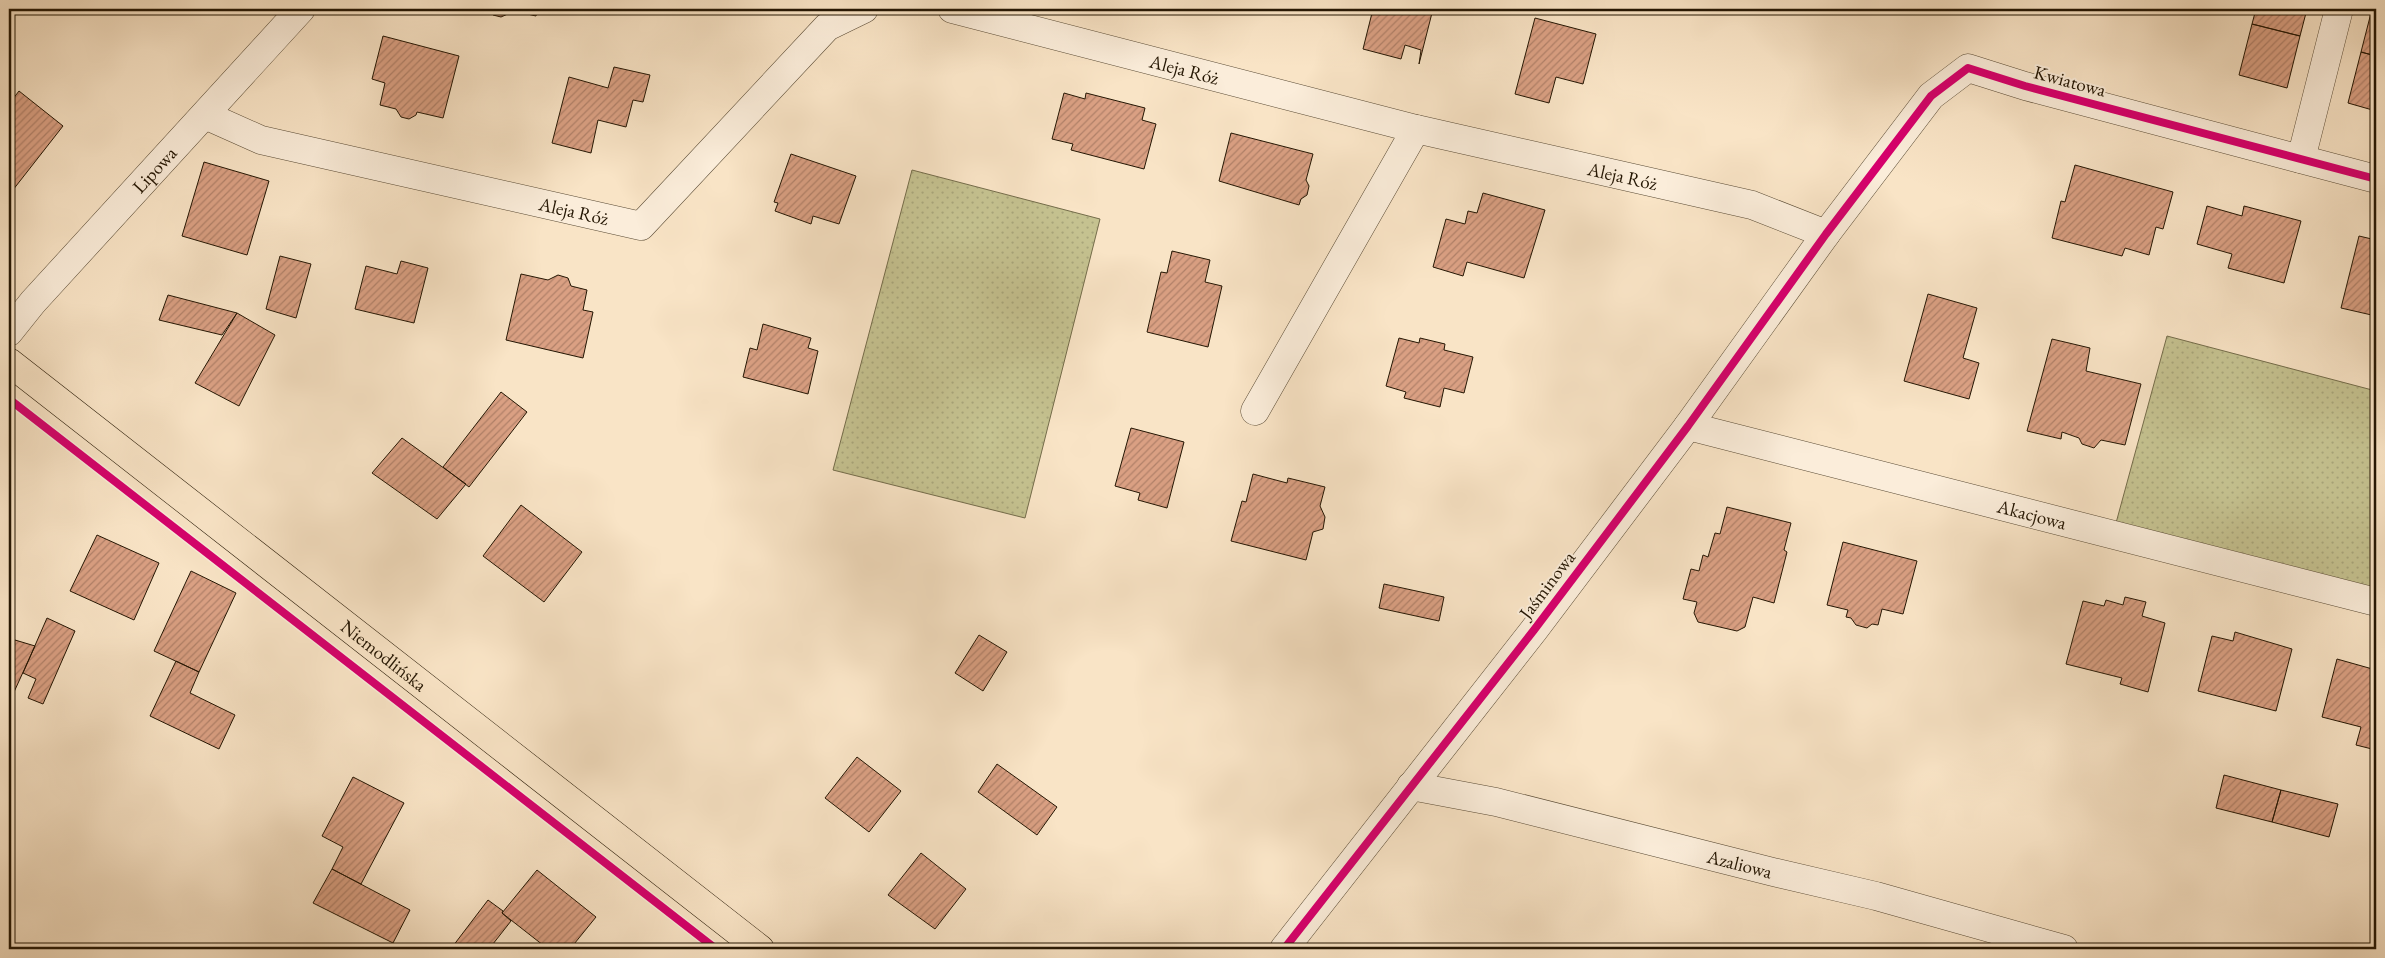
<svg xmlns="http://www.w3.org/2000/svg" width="2385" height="958" font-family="'EB Garamond',serif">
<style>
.grass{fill:url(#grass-dots);stroke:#746c4a}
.building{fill:url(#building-hatch);stroke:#241603}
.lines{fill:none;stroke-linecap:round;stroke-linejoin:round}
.minor-casing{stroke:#594a34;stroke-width:29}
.major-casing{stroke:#241603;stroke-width:29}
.minor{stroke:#fbedda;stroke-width:28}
.major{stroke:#f9e4c6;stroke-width:28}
.cycleway-casing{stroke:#fbedda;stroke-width:11}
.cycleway{stroke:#d6006c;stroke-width:8}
.labels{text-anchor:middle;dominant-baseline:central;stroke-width:4;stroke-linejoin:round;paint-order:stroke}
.street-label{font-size:19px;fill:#241603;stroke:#fbedda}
</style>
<defs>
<pattern id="grass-dots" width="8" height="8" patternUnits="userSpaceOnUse" patternTransform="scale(1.25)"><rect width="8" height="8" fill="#c5c290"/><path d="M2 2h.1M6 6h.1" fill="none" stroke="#a9a67b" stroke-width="1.8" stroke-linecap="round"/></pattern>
<pattern id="building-hatch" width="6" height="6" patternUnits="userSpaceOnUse" patternTransform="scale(1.25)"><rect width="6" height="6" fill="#daa083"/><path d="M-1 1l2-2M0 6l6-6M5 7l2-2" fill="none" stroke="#b18169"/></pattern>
</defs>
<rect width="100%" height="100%" fill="#f9e4c6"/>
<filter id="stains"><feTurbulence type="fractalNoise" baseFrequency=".004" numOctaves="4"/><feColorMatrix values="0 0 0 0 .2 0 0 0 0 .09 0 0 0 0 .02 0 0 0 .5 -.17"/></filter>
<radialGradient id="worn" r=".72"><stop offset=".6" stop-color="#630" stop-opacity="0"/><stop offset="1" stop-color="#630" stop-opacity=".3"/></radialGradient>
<!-- grass -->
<path class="grass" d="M912,170L1100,219L1025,518L833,470Z
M2167,336L2376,391V602L2113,534Z"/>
<!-- building -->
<path class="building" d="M490,9H538L536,16L510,10V13L501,17L493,15Z
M1373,9H1433L1419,64L1421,50L1405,45L1401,59L1363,49Z
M2256,9H2307L2300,36L2252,24Z
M2372,9H2376V56L2361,52Z
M1535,18L1596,34L1583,84L1556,77L1549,103L1515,94Z
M2252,24L2300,36L2287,88L2239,75Z
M383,36L459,56L443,118L417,112L416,115L409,119L401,117L396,109L380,105L385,83L372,79Z
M2361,52L2376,56V111L2348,103Z
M614,67L650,75L643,102L633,100L626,127L598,120L591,153L552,143L569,77L608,88Z
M19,91L63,126L9,195V104Z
M1064,93L1085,99L1086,93L1145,108L1142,120L1156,124L1144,169L1071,150L1073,144L1052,139Z
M1231,133L1313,154L1306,180L1309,186L1307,195L1301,199L1299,205L1219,181Z
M791,154L856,176L839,224L813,216L811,224L775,211L778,203L774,202Z
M204,162L269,181L247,255L182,236Z
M2075,165L2173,192L2163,229L2156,227L2149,255L2125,248L2122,256L2052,238L2061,201L2065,202Z
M1483,193L1545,210L1524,278L1467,262L1463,276L1433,267L1446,219L1465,224L1468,211L1477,213Z
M2207,206L2242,216L2244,206L2301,221L2284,283L2228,268L2232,254L2197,244Z
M2359,236L2376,240V316L2341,308Z
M1172,251L1210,260L1205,282L1222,286L1208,347L1147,332L1161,272L1167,273Z
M280,256L311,264L296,318L266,309Z
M401,261L428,268L414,323L355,309L366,266L397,274Z
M521,274L548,280L558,275L568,278L571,286L587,290L583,310L593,312L583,358L506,340Z
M1928,294L1977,308L1963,358L1979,363L1969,399L1904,381Z
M168,295L237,313L222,335L159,320Z
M237,313L275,335L239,406L195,383Z
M763,324L811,338L808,348L818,351L808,394L743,377L750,348L757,350Z
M1399,338L1419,343L1420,338L1445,344L1444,350L1473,357L1464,393L1444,388L1440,407L1404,398L1406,392L1386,386Z
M2052,339L2090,348L2086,371L2141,384L2125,445L2101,440L2094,448L2082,444L2079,438L2062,432L2061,439L2027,431Z
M501,392L527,412L469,487L443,467Z
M1131,428L1184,442L1167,508L1138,500L1140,493L1115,486Z
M402,438L466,484L437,519L372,473Z
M1253,474L1287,483L1288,478L1325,487L1320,506L1325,517L1323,529L1313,532L1306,560L1231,541L1242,501L1246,502Z
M521,505L582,552L544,602L483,556Z
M1727,507L1791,523L1784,550L1787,552L1774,603L1753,597L1745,627L1737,631L1698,622L1694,613L1697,602L1683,599L1691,569L1699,571L1703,555L1708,557L1715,533L1720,534Z
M97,535L159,563L134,620L70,591Z
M1843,542L1917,561L1903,614L1882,609L1878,625L1872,624L1867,628L1856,625L1851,618L1846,617L1848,610L1827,605Z
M191,571L236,593L199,672L154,651Z
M1384,584L1444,597L1439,621L1379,608Z
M2125,597L2146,602L2142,616L2165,623L2148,692L2120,684L2122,678L2066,664L2083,601L2104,606L2106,600L2123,605Z
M47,618L75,631L43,704L28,698L36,679L23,673Z
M2235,632L2292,649L2276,711L2198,691L2212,636L2233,641Z
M979,635L1007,652L983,691L955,673Z
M15,640L35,646L14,692L9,690V645L12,646Z
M2337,659L2376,670V750L2356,745L2361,727L2322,717Z
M176,661L199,672L190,693L235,715L219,749L150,716Z
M857,757L901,791L869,832L825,798Z
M997,764L1057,807L1037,835L978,792Z
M2224,775L2281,790L2272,822L2216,808Z
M353,777L404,803L361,884L332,869L343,847L322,836Z
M2281,790L2338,804L2329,837L2272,822Z
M921,853L966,889L935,929L888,895Z
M332,869L410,910L393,943L313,903Z
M537,870L596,917L570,949H548L502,913Z
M488,900L503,911L502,913L511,921L489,949H457L453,946Z"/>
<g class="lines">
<defs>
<g id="minor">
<path id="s1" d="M952,9L1416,129L1752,205L1826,234"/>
<path id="s2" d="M205,115L261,140L641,226L827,27L864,9"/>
<path d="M2301,159L2339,9"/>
<path id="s3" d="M9,332L33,302L301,9"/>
<path d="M1255,411L1416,129"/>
<path id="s4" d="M1688,426L2376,602"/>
<path id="s5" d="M1411,786L1496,802L1773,872L1876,896L2064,949"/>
<path d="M1284,949L1534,630L1688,426L1826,234L1931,96L1968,68L2025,86L2376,179"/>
</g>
<g id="major">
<path id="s6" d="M9,362L760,949"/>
</g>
</defs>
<!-- minor casing -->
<use href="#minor" class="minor-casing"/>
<!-- major casing -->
<use href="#major" class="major-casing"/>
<!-- minor -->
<use href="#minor" class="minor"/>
<!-- major -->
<use href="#major" class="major"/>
<defs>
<path id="cycleway" d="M9,399L716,949
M1284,949L1534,630L1688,426L1826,234L1931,96L1968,68L2025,86L2376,179"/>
</defs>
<!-- cycleway casing -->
<use href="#cycleway" class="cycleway-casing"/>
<!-- cycleway -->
<use href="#cycleway" class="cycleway"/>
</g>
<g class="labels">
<!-- street labels -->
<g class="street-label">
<text stroke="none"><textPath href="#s1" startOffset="240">Aleja Róż</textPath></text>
<text transform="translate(2070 81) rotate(15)">Kwiatowa</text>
<text stroke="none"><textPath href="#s3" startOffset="218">Lipowa</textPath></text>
<text stroke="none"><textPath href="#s1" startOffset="691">Aleja Róż</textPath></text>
<text stroke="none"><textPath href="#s2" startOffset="382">Aleja Róż</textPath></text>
<text stroke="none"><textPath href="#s4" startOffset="355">Akacjowa</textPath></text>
<text transform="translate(1547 585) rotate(-53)">Jaśminowa</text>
<text stroke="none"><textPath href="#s6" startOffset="476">Niemodlińska</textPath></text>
<text stroke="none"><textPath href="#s5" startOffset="338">Azaliowa</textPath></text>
</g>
</g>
<!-- margin -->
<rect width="2385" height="958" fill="none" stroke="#f9e4c6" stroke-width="30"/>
<rect x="10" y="10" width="2365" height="938" fill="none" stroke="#241603" stroke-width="2.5"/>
<rect x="15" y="15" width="2355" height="928" fill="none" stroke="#241603"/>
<rect width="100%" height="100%" filter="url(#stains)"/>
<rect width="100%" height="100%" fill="url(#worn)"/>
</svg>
